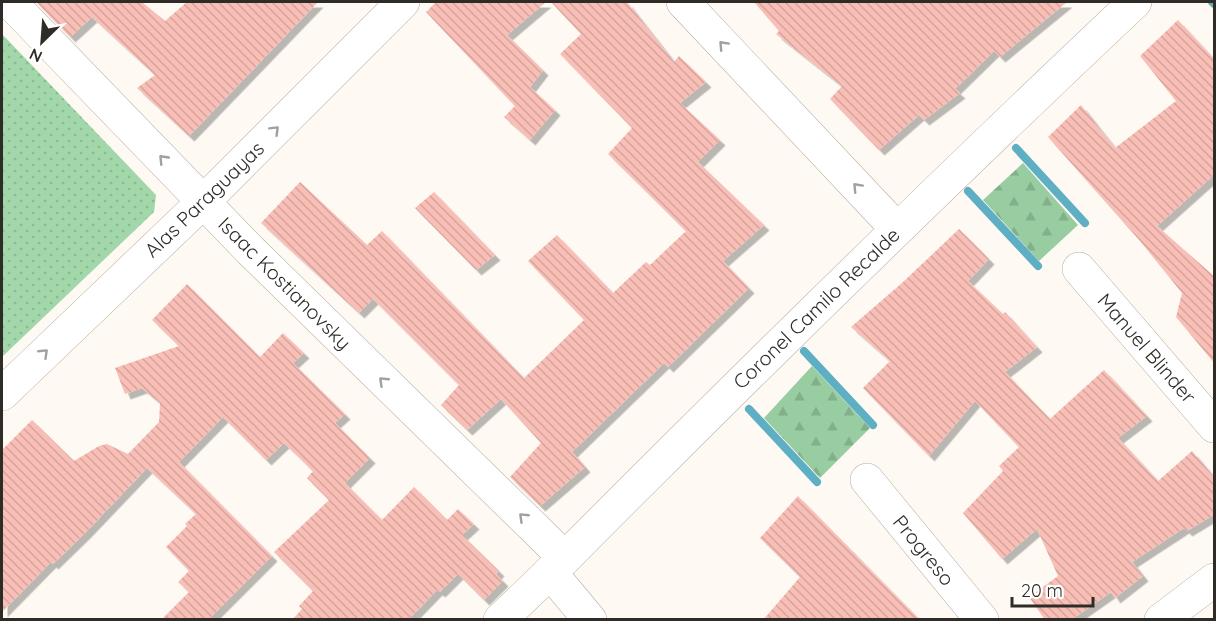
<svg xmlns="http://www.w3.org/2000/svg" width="1216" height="621" font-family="Quicksand,sans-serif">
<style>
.forest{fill:url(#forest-firs)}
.park{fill:url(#park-dots)}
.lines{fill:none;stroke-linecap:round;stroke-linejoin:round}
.stream{stroke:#5eaec4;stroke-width:8}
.building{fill:url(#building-back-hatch);filter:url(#shadow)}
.minor-casing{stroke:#b5aca3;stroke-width:34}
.major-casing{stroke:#b5aca3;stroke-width:34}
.minor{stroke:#fff;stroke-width:33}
.major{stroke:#fff;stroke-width:33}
.oneway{stroke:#a1a09e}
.labels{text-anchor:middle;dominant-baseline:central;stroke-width:4.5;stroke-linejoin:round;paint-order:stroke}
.street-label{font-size:20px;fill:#2f2c28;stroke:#fff}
</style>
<defs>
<pattern id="forest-firs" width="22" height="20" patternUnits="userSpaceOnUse" patternTransform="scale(1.5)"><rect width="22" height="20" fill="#97cda0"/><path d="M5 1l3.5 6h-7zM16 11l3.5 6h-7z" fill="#82b08a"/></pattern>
<pattern id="park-dots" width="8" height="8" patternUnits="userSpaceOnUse" patternTransform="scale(1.5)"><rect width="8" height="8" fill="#a1d7a9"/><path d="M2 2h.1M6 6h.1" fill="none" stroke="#8bb991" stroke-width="1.8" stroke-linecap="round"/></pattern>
<pattern id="building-back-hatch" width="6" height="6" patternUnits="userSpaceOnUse" patternTransform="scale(1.5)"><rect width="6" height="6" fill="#f9bfb7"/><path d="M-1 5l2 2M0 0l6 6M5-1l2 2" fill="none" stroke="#d6a49d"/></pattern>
<filter id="shadow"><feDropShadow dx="5.5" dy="5.5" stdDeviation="0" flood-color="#0004"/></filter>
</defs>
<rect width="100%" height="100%" fill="#fef9f3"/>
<!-- forest -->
<path class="forest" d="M1023,163L1078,225L1039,261L983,200Z
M812,366L870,428L820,478L764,418Z"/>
<!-- park -->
<path class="park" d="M2,34L156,195L154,212L2,357Z"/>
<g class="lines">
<!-- stream -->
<path class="stream" d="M1212,2L1214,4
M1016,148L1085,223
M968,191L1038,266
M804,351L873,425
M749,409L817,482"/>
</g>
<!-- building -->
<path class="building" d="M36,2H142L165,21L187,2H318L189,136L137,88L155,75L92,17L70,37Z
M436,2H546L507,35L543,70L530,87L555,110L530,140L504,117L515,106L426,12Z
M551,2H627L674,62L679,56L706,82L680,103L720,140L698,162L764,225L723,261L749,288L668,367L664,363L572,452L585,467L540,506L510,477L541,443L501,399L467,430L441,405L459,385L373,299L359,313L261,223L300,182L367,245L382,231L524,378L584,320L528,261L557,235L613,293L646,262L650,265L686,231L608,154L632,128L560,54L581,34Z
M754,2H1067L1000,57L994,51L955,89L960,93L924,120L919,115L879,150L830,99L842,86L776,34L779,31Z
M1178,20L1215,60V174L1157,226L1215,277V364L1176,317L1182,293L1140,241L1048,137L1081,105L1115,148L1176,101L1140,56Z
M434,192L495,255L476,270L415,208Z
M959,229L989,259L968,281L1003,314L1005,312L1037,347L1005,372L1050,419L1104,370L1147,416L1118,438L1158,481L1192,451L1215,478V514L1187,531L1184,528L1132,562L1143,576L1115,598L1111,592L1071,620H1045L1029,597L1058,576L1037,529L1002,559L963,513L1003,471L999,466L1019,447L975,401L929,456L863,388L890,361L851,327L902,283Z
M187,284L260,357L283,333L304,353L293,363L345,414L335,423L370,458L345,483L382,520L414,487L447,520L458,509L474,524L462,535L499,571L496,574L503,581L484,600L458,574L440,592L437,590L408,620H292L302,609L299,606L313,591L274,552L329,500L307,478L313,471L284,443L266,460L223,417L179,462L272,556L208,620H161L189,592L178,582L189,571L166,547L187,526L185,524L196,514L147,468L85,533L53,564L51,562L2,612V450L32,420L74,461L99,446L107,444L128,454L159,422L160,403L142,388L125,394L115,368L179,346L152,320Z
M798,496L920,620H763L800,577L760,538Z"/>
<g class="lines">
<defs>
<path id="minor" d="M683,2L897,229
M1079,269L1214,426
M2,394L204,201L403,2
M867,480L982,620
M565,558C752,370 942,184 1135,2
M550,572L590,620
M1161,620L1214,580"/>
<path id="major" d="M10,2L250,250L565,558L500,620"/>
</defs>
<!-- minor casing -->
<use href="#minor" class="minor-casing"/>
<!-- major casing -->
<use href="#major" class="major-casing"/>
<!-- minor -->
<use href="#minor" class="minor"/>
<!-- major -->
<use href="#major" class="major"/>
</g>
<!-- one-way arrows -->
<defs><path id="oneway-chevron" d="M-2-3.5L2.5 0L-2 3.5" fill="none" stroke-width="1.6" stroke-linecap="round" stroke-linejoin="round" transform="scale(1.5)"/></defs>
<g class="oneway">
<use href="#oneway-chevron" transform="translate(723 45) rotate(-133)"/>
<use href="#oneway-chevron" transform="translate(275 130) rotate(-45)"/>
<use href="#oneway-chevron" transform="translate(163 159) rotate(-134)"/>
<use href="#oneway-chevron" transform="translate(857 187) rotate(-133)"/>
<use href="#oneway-chevron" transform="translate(44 353) rotate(-44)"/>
<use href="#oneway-chevron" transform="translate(383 381) rotate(-136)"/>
<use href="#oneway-chevron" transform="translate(523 517) rotate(-136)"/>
</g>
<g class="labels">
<!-- street labels -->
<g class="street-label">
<text transform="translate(204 199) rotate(-44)">Alas Paraguayas</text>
<text transform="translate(285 283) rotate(45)">Isaac Kostianovsky</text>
<text transform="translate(816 308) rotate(-44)">Coronel Camilo Recalde</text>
<text transform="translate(1147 348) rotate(49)">Manuel Blinder</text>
<text transform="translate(924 550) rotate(51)">Progreso</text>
</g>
</g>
<!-- border -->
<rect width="1216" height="621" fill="none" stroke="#2f2c28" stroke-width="6"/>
<!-- north arrow -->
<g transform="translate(42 42) rotate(205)" stroke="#ffffff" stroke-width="4.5" paint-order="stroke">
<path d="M0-4.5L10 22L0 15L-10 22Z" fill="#2f2c28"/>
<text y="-9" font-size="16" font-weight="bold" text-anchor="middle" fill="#2f2c28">N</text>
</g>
<!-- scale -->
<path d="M1012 597v9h81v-9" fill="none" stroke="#2f2c28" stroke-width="3"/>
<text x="1021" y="597" font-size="18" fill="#2f2c28" stroke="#ffffff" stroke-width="4.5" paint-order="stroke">20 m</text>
</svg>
